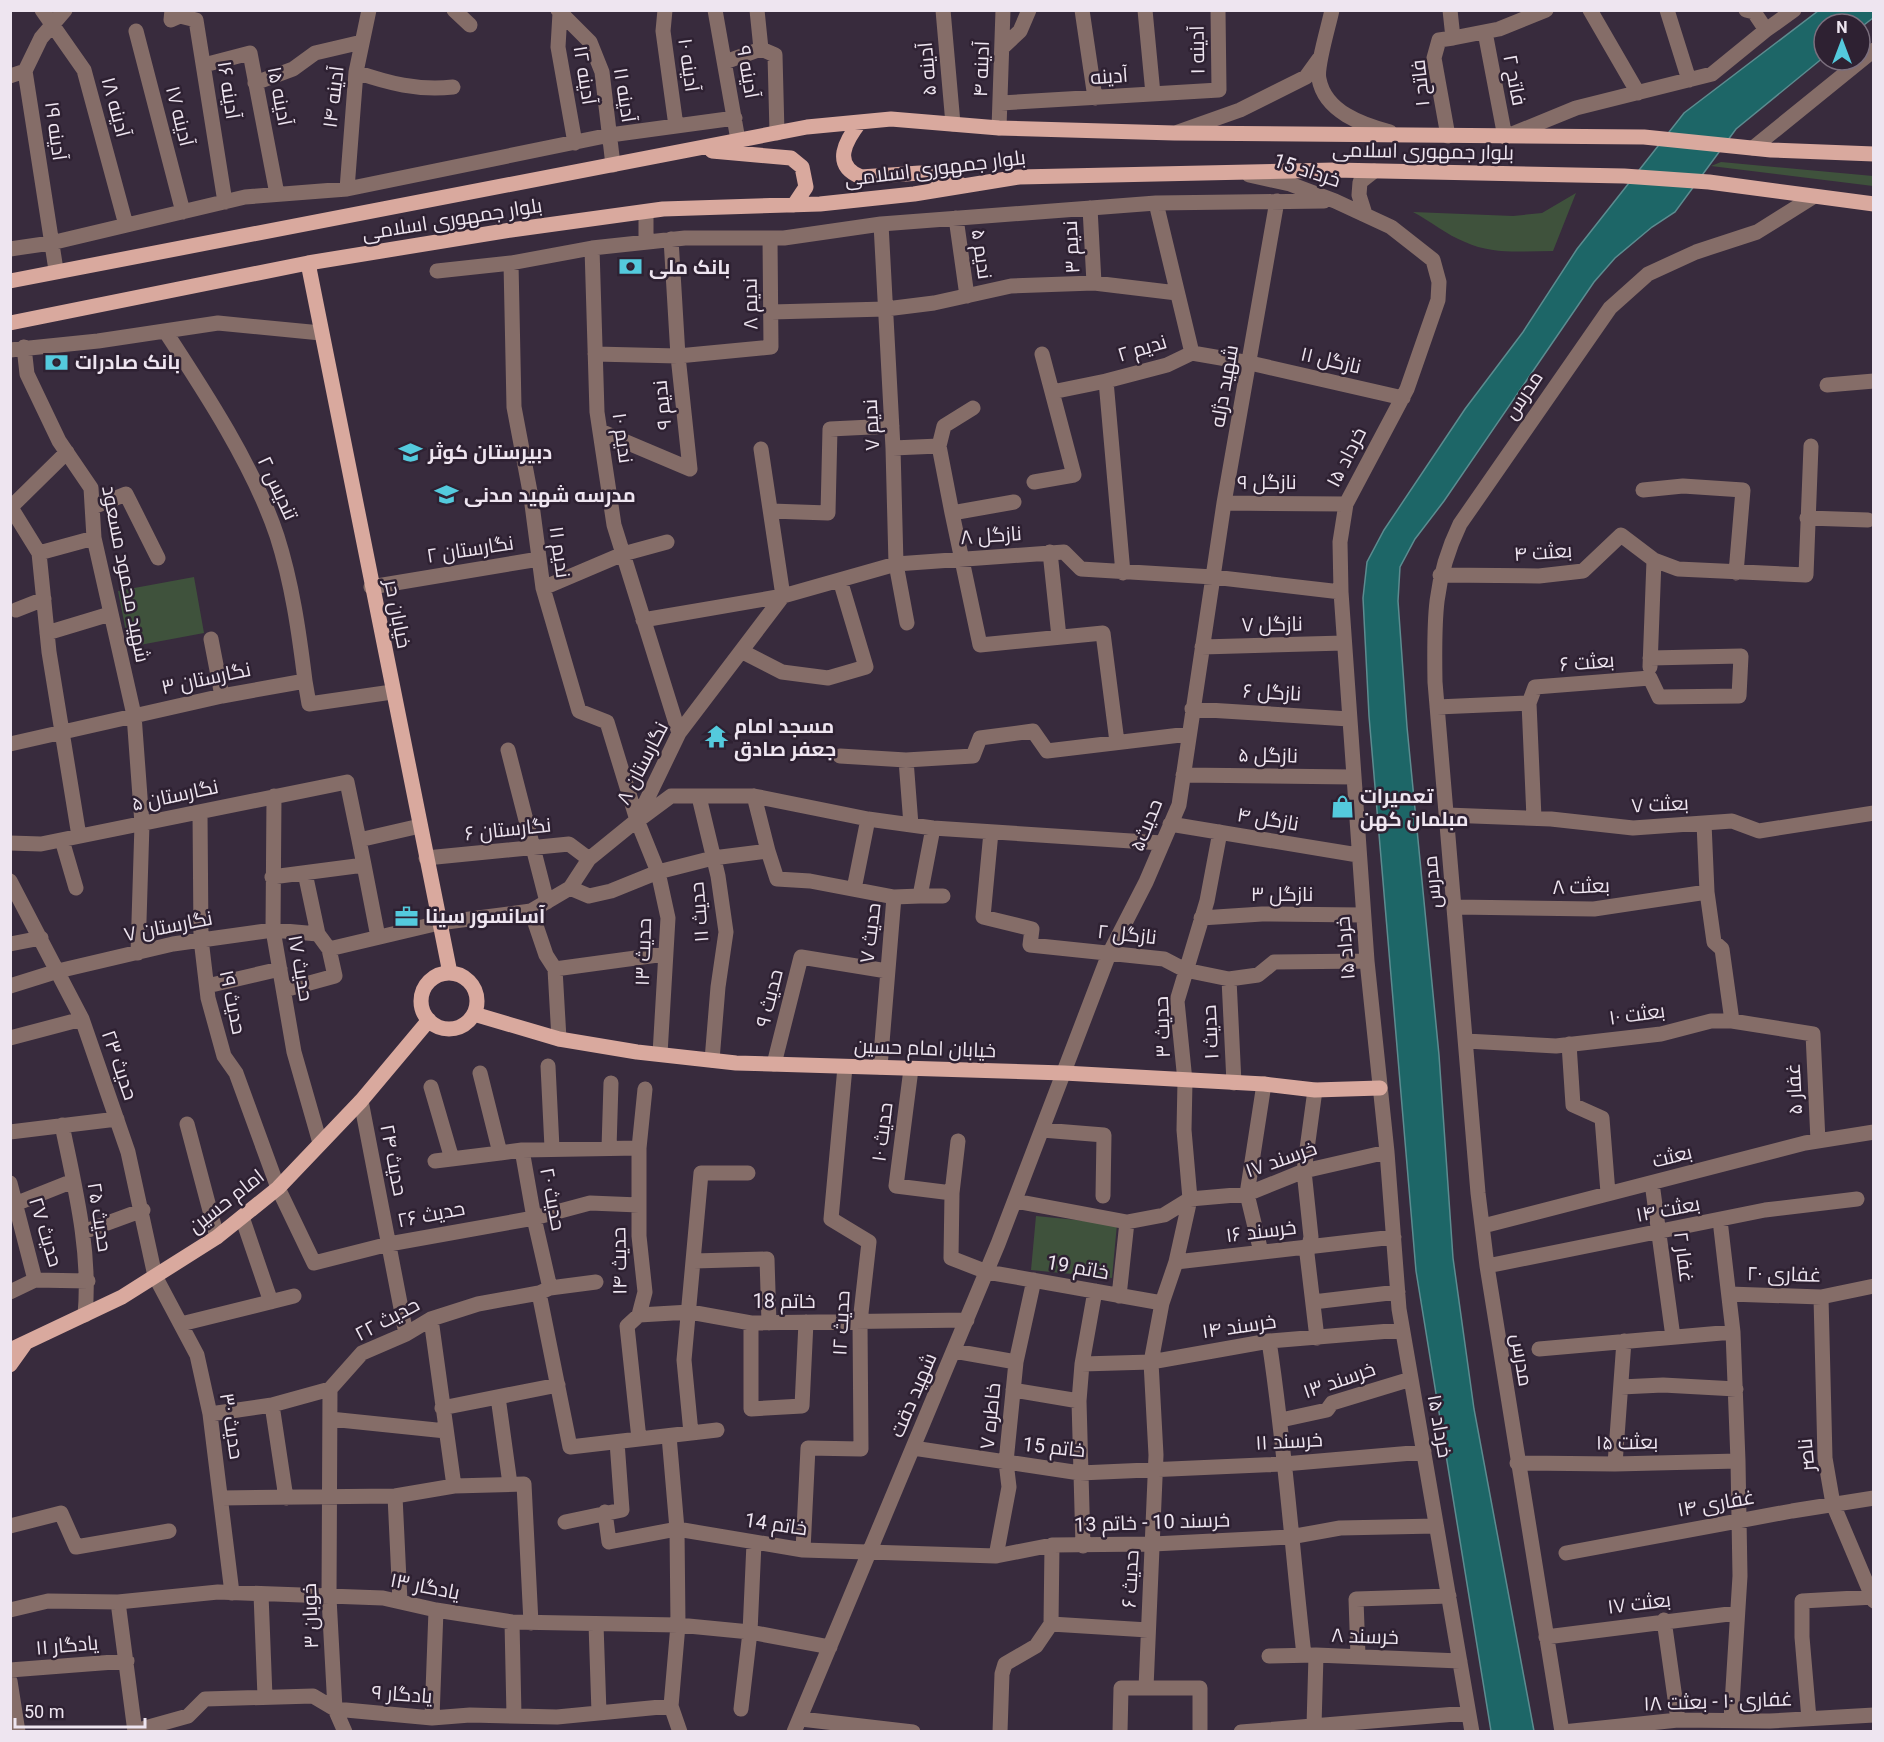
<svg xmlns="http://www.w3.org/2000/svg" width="1884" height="1742" font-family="Roboto,Cairo,sans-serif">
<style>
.green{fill:#3f523c}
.water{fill:#1d6667;stroke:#5c8c90;stroke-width:1.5}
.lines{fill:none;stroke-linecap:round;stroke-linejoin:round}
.minor{stroke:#856d68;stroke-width:15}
.major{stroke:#d9a99e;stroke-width:15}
.labels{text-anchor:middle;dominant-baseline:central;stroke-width:5;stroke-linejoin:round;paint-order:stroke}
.street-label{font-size:20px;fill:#eee5f0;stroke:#2e2132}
.poi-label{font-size:20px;font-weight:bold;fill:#eee5f0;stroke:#2e2132;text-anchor:start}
</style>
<rect width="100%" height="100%" fill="#382b3d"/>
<!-- green -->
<path class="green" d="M1721,162L1873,176V186L1711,166Z
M1576,193L1553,251C1523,251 1493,255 1465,242C1447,235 1430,221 1413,212L1513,216L1542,213Z
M194,577L204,633L129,647L118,591Z
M1036,1216L1117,1224L1112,1278L1031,1270Z"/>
<!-- water -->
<path class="water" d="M1818,11H1873V18L1860,28V24H1824V57L1736,129L1675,212L1652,227L1615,258L1594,282L1444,501L1415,539L1400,567L1398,601L1407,727L1439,1055L1453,1258L1474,1409L1534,1731H1491L1416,1271L1369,716L1363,598L1367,562L1384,530L1465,409L1523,332L1577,249L1684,113Z"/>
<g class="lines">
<!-- minor -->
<path class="minor" d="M42,10L84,70L126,225
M172,10L171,20L180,16L196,20L225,202
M454,10L470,25
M558,10L590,42L602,72L613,165
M665,10L663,31L676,126
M715,10L738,140
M757,10L761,49L775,55L777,133
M943,10L953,124
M1082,10L1095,98
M1145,10L1153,94
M1332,10C1329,25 1316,67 1319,79C1325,112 1363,125 1390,132
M1590,10L1638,93
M1667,10L1689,80
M1746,10L1754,12L1766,30
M560,13L558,47L575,143
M136,31L183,212
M1485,32L1505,137L1576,108L1712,74L1766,30L1794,10
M1453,38L1499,29L1546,10
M1003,47L1020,31L1029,10
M725,62L761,49
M204,65L250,53L277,194
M356,72C388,83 418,91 453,87
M10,76L25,71
M255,83L293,69L315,53L362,42
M1001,103L1219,90L1218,10
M999,128L1003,10
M1178,132L1240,110L1306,77L1319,59
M1448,136L1434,58L1439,40L1453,38L1450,10
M1753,148L1874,50
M1249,175L1290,184L1335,201L1391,227L1433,260L1439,282L1438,300L1407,389L1346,504L1340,542L1341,592L1367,961L1387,1152L1399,1309L1472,1732
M347,189L356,72L369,10
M1090,208L1094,283
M646,212V242
M1365,214L1359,195L1360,182L1374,171
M956,218L967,296
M881,224L893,448L896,564L907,623
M592,248L597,412L614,525L679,733
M10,249L51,243L245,197L347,189L610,135L735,118
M511,263L514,407L531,497L543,588L579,711L607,722L637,820L658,872L668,918L660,1054
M56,270L25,71L41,38L65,10
M437,271L511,263L592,248L685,238H784L881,224L1156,203L1324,201
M771,312L886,309L934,303L1011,286L1094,283L1177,293
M165,331C205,392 254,467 277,536C292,583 299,632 305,681
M24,347L27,374L59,441L91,488L94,538L134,715L142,824L138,953
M10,350L98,341L218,323L321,333
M1192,353L1250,363L1403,398
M595,354L678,356L771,347L770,238
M1827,385L1874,381
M1052,392L1106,381
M600,431L690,469L678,356L671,239
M939,446L944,426L973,408
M893,448L939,446L952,513L1014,502
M1034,482L1074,475L1042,354
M1643,490L1683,486L1743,490L1736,573
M1224,503L1346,504
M10,506L39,553L49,652L79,836
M93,507L126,494L158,558
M10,508L67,452
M771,511L828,513L830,429L892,426
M952,513L980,645L1103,633L1117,742
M1807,518L1868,520
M1050,552L1059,637
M39,553L94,538
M1123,573L1106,381L1167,365L1192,353L1156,203
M1440,575L1539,576L1583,571L1621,535L1654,560L1678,569L1806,575L1811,446
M371,587L539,559
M543,588L623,554L667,542
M16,610L44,599
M643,620L783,596L896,564L1064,552L1081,569L1213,577L1341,592
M47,633L110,614
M211,639L222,696
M1202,647L1344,643
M743,652L782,672L828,678L866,667L840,580
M1650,667L1654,560
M1529,703L1534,818
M1437,707L1529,703L1535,687L1650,678L1659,697L1739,696L1741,656L1650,658
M1192,709L1349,719
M10,744L222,696L305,681L309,704L392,692
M508,750L547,902
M840,756L906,760L973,756L980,738L1033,731L1047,751L1189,734
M906,760L911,825
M1183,775L1353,777
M274,796L273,930L294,1052L320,1143
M754,796L768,851
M699,797L718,876L726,932L718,987L712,1060
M200,812L201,939L208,998L224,1056L236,1073L278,1188L314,1263L389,1244L534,1218L590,1203L639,1205
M1447,815L1551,819L1633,828L1732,821L1759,831L1874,813
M640,819L671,796H754L868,819L933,828L1162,843
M1704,823L1707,892L1714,942L1722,949L1732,1021
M1170,824L1358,855
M991,832L983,917L1032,929L1030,945L1164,959L1185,970L1229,979L1258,975L1274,962L1367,961
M62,840L76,888
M10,843L41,844L347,782L359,840
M426,858L569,844L589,859
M364,865L378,937
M305,873L318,934
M272,877L364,865L359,840L420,826
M10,881L82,1019L128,1152L155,1276L197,1355L210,1414L232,1593
M570,888L589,896L611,891L658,872L713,858L768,851L777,879L810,881L894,897
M854,889L868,819
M920,896H943
M1455,907L1594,909L1707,892
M531,911L546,955L555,969L559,1039
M1201,918L1262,914L1363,915
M10,944L41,938
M555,969L665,954
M1229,979L1234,1083
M10,986L58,971L173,944L273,930L318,934L329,949L439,923L531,911L570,888L589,859L637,820L679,733L783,596L761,449
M207,986L280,969
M284,990L335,976L329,949
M10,1038L82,1019
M1466,1041L1556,1046L1661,1034L1711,1021H1732L1813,1034L1818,1141
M1569,1044L1573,1105L1602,1118L1608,1193
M774,1064L801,957L887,971
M548,1066L552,1148
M880,1067L894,897L920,896L933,828
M911,1069L896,1186L952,1193L951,1258L987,1272L1162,1303
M480,1073L500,1153L522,1150L534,1218L550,1288
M431,1087L452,1159
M1315,1090L1304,1171L1311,1237L1307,1254L1317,1338
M361,1101L406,1334
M187,1124L217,1237
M62,1125C75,1188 91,1251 85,1315
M1042,1130L1104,1135L1103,1196
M10,1132L117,1119
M609,1148L611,1083
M522,1150L639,1148
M435,1161L500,1153
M10,1183L35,1280L88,1281
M1652,1183L1673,1337
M952,1193L958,1141
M1015,1201L1127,1222L1164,1215L1190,1199L1247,1194L1304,1171L1387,1152
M10,1206L73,1181
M242,1217L271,1302
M1720,1220L1733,1332L1738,1461L1740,1576L1731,1720
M1483,1226L1805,1143L1874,1132
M83,1232L143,1210
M1261,1252L1247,1194L1264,1084
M694,1261L767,1259L769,1323
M1176,1262L1190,1199L1184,1130L1185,1081L1177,1001L1207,901L1220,832
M1487,1266L1765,1210L1857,1199
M10,1292L35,1280
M539,1293L570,1447L717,1430
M1729,1294L1821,1297L1874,1286
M1119,1296L1127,1222
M1821,1297L1825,1458L1833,1504L1874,1601
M1313,1302L1398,1292
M639,1315L690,1312L751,1323L967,1320
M751,1323V1409L802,1406L806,1322
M181,1324L294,1296
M1269,1341C1285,1445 1292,1550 1304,1655
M1539,1349L1733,1332
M954,1351L1016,1362
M1082,1364L1151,1362L1269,1341L1402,1330
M1621,1387L1663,1385L1736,1389
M330,1389L329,1598L335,1709L345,1732
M1013,1390L1079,1401
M498,1397L510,1484
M272,1405L286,1498
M442,1408L558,1385
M210,1414L272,1405L330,1389L362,1353L406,1334L431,1319L478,1304L539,1293L550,1288L596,1282
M330,1419L446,1431
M1281,1420L1327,1410L1332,1403L1411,1379
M691,1433L684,1360L701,1173H748
M669,1436L677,1529L678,1625L671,1706L680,1732
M639,1439L627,1326L639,1315L645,1292L639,1236V1148L645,1089
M913,1448L1080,1473L1284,1464L1424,1452
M1517,1463L1615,1464L1738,1461
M1615,1464L1624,1341
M454,1486L524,1484L531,1623
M395,1496L400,1601
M221,1498L395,1496L454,1486L431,1319
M605,1512L609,1542L677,1529L803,1550L996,1556L1052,1545L1153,1544L1290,1537L1340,1528L1436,1526
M565,1522L622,1510L617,1442
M10,1526L61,1513L76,1547L169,1531
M1083,1546L1079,1401L1082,1364L1095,1291
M803,1550L808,1448L861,1449L860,1322L869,1242L831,1219L845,1067
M1566,1553L1792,1511L1874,1498
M996,1556L1009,1487L1006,1462L1016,1362L1034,1280
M261,1594L265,1697
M118,1602L135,1732
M10,1610L48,1601L118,1602L218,1592L383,1598L436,1610L512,1622L678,1625L750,1632L830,1647
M1664,1620L1678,1720
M512,1622L514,1716
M596,1624L599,1713
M1051,1624L1052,1545
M1546,1637L1737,1613
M1269,1656L1316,1655L1460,1661
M1358,1656L1356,1599L1449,1596
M10,1670L127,1661
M10,1681L18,1732
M741,1709L750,1632L754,1543
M432,1718L436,1610
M801,1719L913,1732
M1809,1719L1802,1637V1601L1874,1597
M1314,1726L1316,1655
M143,1732L145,1728L188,1716L205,1699L313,1696L335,1709L432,1718L470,1715L557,1717L671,1706
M794,1732L998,1244L1109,954L1146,882L1179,805L1224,503L1277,201
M1000,1732L1002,1674L1005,1664L1036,1646L1051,1624L1148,1630
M1120,1732L1121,1688H1146
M1200,1732V1688H1146L1156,1455L1151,1362L1162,1303L1176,1262L1394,1237
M1241,1732L1468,1713
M1562,1732L1487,1266L1478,1193L1435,682C1434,622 1433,580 1460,524L1610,308L1648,274L1696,252L1757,232L1813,197
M1563,1732L1678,1720L1770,1721L1874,1715"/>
<!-- major -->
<path class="major" d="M860,122C846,140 831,165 861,177L920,173L962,185
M712,151L791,158L802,167L806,187L794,205
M308,263L450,973
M10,281L807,127L891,119L999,128L1174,133L1644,137L1771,150L1874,154
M10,323L308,263L511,230L663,209L820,204L914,194L1019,177L1334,170L1624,176L1709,182L1874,204
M421 1001a28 28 0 1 1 56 0a28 28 0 1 1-56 0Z
M474,1014L559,1039L637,1052L736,1063L1064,1073L1264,1084L1315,1090L1380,1088
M10,1350L122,1297L217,1237L278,1188L361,1101L429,1020
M10,1365L25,1344"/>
</g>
<!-- icons -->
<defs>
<symbol id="bank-bare" viewBox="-9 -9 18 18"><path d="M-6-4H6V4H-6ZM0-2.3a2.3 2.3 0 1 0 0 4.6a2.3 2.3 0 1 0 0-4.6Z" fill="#54cadd" stroke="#2e2132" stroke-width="2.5" paint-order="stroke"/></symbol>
<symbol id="school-bare" viewBox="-9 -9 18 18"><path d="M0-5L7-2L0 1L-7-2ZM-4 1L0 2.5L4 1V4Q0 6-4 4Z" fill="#54cadd" stroke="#2e2132" stroke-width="2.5" paint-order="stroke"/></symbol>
<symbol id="temple-bare" viewBox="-9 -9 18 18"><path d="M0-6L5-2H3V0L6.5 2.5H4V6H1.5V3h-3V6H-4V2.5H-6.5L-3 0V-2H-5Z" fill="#54cadd" stroke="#2e2132" stroke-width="2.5" paint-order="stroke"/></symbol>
<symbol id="shop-bare" viewBox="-9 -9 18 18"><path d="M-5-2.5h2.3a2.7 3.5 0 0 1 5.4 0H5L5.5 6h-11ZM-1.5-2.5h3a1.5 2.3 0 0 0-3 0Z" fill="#54cadd" stroke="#2e2132" stroke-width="2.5" paint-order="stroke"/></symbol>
<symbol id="office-bare" viewBox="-9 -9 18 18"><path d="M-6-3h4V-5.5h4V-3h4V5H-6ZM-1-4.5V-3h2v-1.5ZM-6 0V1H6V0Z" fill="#54cadd" stroke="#2e2132" stroke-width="2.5" paint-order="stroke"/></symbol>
</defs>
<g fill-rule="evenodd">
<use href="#bank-bare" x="614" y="250" width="33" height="33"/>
<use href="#bank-bare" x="40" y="346" width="33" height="33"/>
<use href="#school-bare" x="394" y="436" width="33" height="33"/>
<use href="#school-bare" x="430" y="478" width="33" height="33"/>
<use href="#temple-bare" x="700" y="720" width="33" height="33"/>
<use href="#shop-bare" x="1326" y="790" width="33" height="33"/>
<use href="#office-bare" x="390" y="900" width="33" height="33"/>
</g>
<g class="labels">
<!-- street labels -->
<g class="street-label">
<text transform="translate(1197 50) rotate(-91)">آدینه ۱</text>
<text transform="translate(689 65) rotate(82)">آدینه ۱۰</text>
<text transform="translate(927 69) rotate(-95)">آدینه ۵</text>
<text transform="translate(981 69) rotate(-88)">آدینه ۴</text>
<text transform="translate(748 72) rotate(80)">آدینه ۹</text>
<text transform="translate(585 75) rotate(81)">آدینه ۱۲</text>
<text transform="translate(1109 76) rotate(-4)">آدینه</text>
<text transform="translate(1515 80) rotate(79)">فاتح ۲</text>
<text transform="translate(1420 83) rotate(-96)">فاتح ۱</text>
<text transform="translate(229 90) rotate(81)">آدینه ۱۶</text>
<text transform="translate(625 95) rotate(81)">آدینه ۱۱</text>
<text transform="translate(280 96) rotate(79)">آدینه ۱۵</text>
<text transform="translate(333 97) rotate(-83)">آدینه ۱۴</text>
<text transform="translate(116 107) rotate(75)">آدینه ۱۸</text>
<text transform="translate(180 116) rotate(76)">آدینه ۱۷</text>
<text transform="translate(56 131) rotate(82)">آدینه ۱۹</text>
<text transform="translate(1423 151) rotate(1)">بلوار جمهوری اسلامی</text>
<text transform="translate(935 168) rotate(-7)">بلوار جمهوری اسلامی</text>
<text transform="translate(1307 170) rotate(18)">15 خرداد</text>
<text transform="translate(452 219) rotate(-9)">بلوار جمهوری اسلامی</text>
<text transform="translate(1071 247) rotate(-93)">ندیم ۳</text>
<text transform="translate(982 254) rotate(82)">ندیم ۵</text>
<text transform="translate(750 304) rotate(-91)">ندیم ۸</text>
<text transform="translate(1142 348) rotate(-17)">ندیم ۲</text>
<text transform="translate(1331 360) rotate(13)">نازگل ۱۱</text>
<text transform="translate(1224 386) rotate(-80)">شهید دژله</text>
<text transform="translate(1523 395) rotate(-56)">مدرس</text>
<text transform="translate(662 405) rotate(-96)">ندیم ۹</text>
<text transform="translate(871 425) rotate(-93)">ندیم ۷</text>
<text transform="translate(623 438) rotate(82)">ندیم ۱۰</text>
<text transform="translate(1346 457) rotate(-63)">۱۵ خرداد</text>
<text x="1267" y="482">نازگل ۹</text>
<text transform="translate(278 488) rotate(65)">تندیس ۲</text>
<text transform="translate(991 535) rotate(-4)">نازگل ۸</text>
<text transform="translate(470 549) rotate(-9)">نگارستان ۲</text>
<text transform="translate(560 552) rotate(82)">ندیم ۱۱</text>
<text transform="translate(1543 552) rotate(-4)">بعثت ۴</text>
<text transform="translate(126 574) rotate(79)">شهید محمود مسعود</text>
<text transform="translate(398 614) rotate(79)">خیابان حر</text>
<text transform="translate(1272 624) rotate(-1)">نازگل ۷</text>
<text transform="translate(1587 662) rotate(-5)">بعثت ۶</text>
<text transform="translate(206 678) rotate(-12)">نگارستان ۳</text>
<text transform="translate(1272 692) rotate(3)">نازگل ۶</text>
<text transform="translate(1268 755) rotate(1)">نازگل ۵</text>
<text transform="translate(642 763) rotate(-63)">نگارستان ۸</text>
<text transform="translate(175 795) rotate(-12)">نگارستان ۵</text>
<text transform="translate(1660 804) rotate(-3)">بعثت ۷</text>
<text transform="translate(1268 819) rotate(9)">نازگل ۴</text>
<text transform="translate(1146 825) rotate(-68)">حدیث۵</text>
<text transform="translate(508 829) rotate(-6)">نگارستان ۶</text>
<text transform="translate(1432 882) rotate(-95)">مدرس</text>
<text transform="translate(1581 886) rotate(-2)">بعثت ۸</text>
<text x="1282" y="894">نازگل ۳</text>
<text transform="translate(699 912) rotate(-95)">حدیث ۱۱</text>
<text transform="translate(168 926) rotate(-11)">نگارستان ۷</text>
<text transform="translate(870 933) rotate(-83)">حدیث ۷</text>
<text transform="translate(1127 934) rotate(6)">نازگل ۲</text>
<text transform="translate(1345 948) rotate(-95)">۱۵ خرداد</text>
<text transform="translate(643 952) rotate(-88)">حدیث ۱۳</text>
<text transform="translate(301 968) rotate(80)">حدیث ۱۷</text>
<text transform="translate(769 998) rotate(-76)">حدیث ۹</text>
<text transform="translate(233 1002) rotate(78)">حدیث ۱۹</text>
<text transform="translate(1637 1014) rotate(-8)">بعثت ۱۰</text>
<text transform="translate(1162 1027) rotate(-92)">حدیث ۳</text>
<text transform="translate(1210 1032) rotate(-93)">حدیث ۱</text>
<text transform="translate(925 1048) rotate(2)">خیابان امام حسین</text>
<text transform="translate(120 1065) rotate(71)">حدیث ۲۳</text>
<text transform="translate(1794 1089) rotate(-93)">غفار ۵</text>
<text transform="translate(882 1132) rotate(-83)">حدیث ۱۰</text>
<text transform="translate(1672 1156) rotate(-14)">بعثت</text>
<text transform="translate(1281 1159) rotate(-19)">خرسند ۱۷</text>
<text transform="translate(394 1160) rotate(79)">حدیث ۲۴</text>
<text transform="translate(553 1199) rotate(79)">حدیث ۲۰</text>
<text transform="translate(226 1201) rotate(-38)">امام حسین</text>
<text transform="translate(1668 1209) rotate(-11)">بعثت ۱۴</text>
<text transform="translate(431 1214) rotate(-11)">حدیث ۲۶</text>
<text transform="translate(100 1217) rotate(81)">حدیث ۲۵</text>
<text transform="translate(1261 1231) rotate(-7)">خرسند ۱۶</text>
<text transform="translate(46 1232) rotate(73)">حدیث ۲۷</text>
<text transform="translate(1684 1257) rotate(83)">غفار ۲</text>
<text transform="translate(619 1261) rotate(-91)">حدیث ۱۴</text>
<text transform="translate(1078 1267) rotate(10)">خاتم 19</text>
<text transform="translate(1784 1274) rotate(1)">غفاری ۲۰</text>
<text x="784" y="1301">خاتم 18</text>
<text transform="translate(387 1319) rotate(-28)">حدیث ۲۲</text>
<text transform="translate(841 1323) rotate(-87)">حدیث ۱۲</text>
<text transform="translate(1239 1326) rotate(-8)">خرسند ۱۴</text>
<text transform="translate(1522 1360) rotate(81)">مدرس</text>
<text transform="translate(1339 1380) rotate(-19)">خرسند ۱۳</text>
<text transform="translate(913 1395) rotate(-67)">شهید دقت</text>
<text transform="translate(990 1416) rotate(-84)">خاطره ۷</text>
<text transform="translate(232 1426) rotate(81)">حدیث ۳۰</text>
<text transform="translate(1440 1426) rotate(80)">۱۵ خرداد</text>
<text transform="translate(1289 1441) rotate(-3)">خرسند ۱۱</text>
<text transform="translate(1627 1442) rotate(-1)">بعثت ۱۵</text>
<text transform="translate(1054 1447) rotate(6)">خاتم 15</text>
<text transform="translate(1806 1455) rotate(-95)">ناصر</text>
<text transform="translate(1716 1503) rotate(-10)">غفاری ۱۴</text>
<text transform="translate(1152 1522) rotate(-2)">خرسند 10 - خاتم 13</text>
<text transform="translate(776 1524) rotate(8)">خاتم 14</text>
<text transform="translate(1130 1579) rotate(-87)">حدیث ۶</text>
<text transform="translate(425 1586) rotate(11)">یادگار ۱۳</text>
<text transform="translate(1639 1603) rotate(-7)">بعثت ۱۷</text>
<text transform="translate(310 1616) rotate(-92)">خوبان ۳</text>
<text transform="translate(1365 1636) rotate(2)">خرسند ۸</text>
<text transform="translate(67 1645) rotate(-5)">یادگار ۱۱</text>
<text transform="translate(402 1694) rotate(4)">یادگار ۹</text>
<text transform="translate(1718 1701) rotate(-2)">غفاری ۱۰ - بعثت ۱۸</text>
</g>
<!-- poi labels -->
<g class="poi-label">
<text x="649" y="267">بانک ملی</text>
<text x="75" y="362">بانک صادرات</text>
<text x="428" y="452">دبیرستان کوثر</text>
<text x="464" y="495">مدرسه شهید مدنی</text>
<text x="734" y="726">مسجد امام<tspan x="734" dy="23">جعفر صادق</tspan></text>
<text x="1360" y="796">تعمیرات<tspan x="1360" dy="23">مبلمان کهن</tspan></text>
<text x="425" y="916">آسانسور سینا</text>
</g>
</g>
<!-- border -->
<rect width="1884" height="1742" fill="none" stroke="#eee5f0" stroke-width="24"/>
<!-- north arrow -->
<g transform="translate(1842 42)"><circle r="28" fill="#2e2132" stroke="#7b6f7e" stroke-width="1.5"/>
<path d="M0-4.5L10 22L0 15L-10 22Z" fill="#54cadd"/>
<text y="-9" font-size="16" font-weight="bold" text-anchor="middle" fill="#eee5f0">N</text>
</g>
<!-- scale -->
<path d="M15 1718v9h130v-9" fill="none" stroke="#eee5f0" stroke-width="3"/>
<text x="24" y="1718" font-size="18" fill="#eee5f0" stroke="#2e2132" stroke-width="4.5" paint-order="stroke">50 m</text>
</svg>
